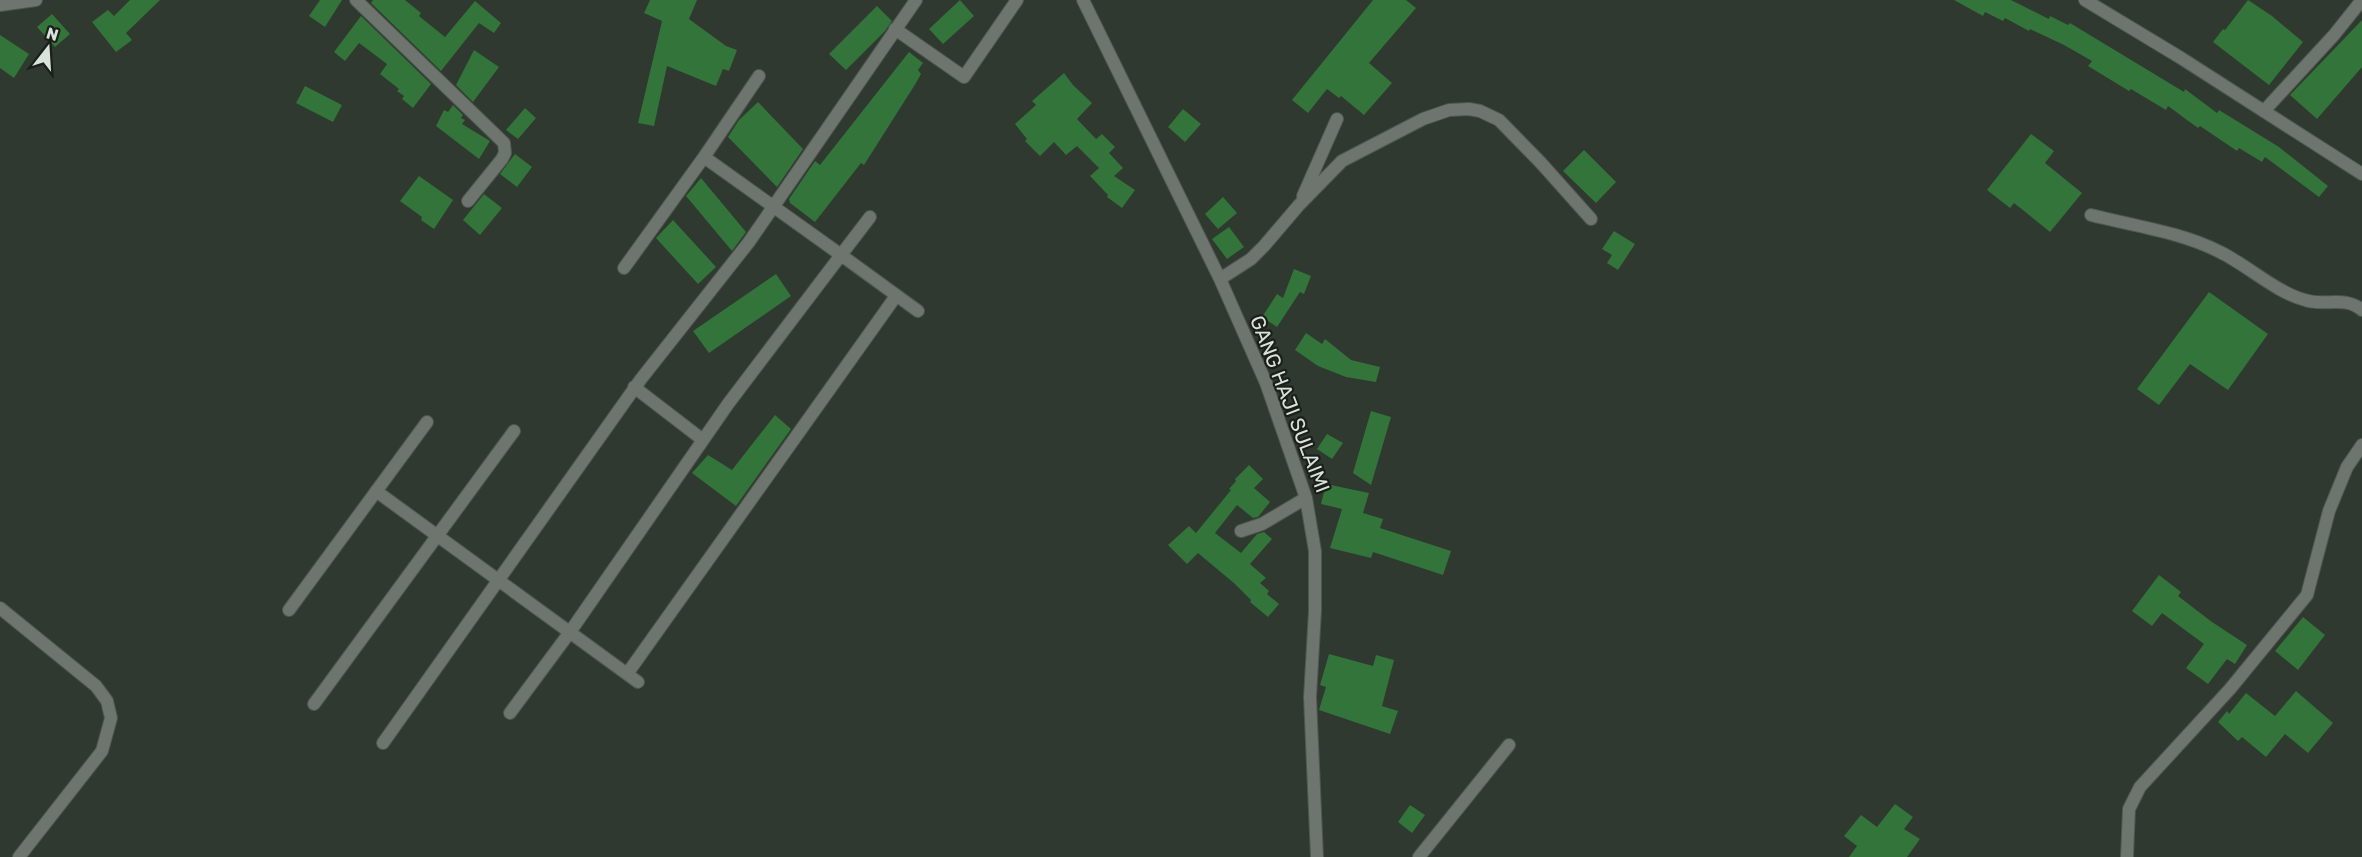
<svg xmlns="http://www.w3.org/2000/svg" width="2362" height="857" font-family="Rubik,sans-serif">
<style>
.building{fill:#327439}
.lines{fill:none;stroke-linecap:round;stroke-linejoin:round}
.minor-casing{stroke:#4e574e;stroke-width:14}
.tertiary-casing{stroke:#4e574e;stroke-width:14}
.minor{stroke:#6e746e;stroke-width:12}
.tertiary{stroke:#6e746e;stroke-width:12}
.labels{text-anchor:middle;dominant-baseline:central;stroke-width:4.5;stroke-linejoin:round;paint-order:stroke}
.street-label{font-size:20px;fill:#dbe2db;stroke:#1a1f1a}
</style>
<rect width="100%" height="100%" fill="#2f392f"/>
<!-- building -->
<path class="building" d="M130,0H160L126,33L132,40L116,52L92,22L108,10L114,16Z
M320,0H342L325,27L309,16Z
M373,0H405L421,13L419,16L445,37L475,1L501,23L494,33L479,23L441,71L371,3Z
M650,0H697L689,19L726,46L737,50L729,71L723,69L716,86L667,66L654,126L638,123L662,21L644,13Z
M960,0L974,16L943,44L929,29Z
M1373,0H1406L1416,8L1369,63L1392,83L1364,115L1341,96L1339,98L1327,89L1308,113L1292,100Z
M1954,0H2011L2049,19L2050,16L2068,25L2070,23L2184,92L2185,89L2217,113L2219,110L2279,147L2328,186L2319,197L2265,157L2262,162L2239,148L2237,151L2200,126L2198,128L2168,106L2166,110L2131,89L2129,91L2088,66L2092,61L2064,45L2030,29L2029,31L2005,18L2003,21L1985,12L1983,16Z
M2248,0L2272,16L2303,42L2269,85L2213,42L2223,29L2225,30Z
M877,6L892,21L885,31L846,70L829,54Z
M52,14L70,34L55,47L37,27Z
M361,16L431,84L413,108L402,99L404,96L397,91L399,89L380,74L387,64L359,43L345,61L334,52Z
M2362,20V67L2317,119L2290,95Z
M0,35L29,54L14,78L0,68Z
M474,50L499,67L473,102L456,85Z
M909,52L923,63L918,70L921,74L916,83L864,165L861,163L815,222L790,203L789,199L815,161L820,165Z
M1064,73L1073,85L1092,103L1077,119L1096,139L1102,134L1115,147L1109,153L1123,168L1114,176L1135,190L1122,208L1107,197L1108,195L1090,176L1099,168L1077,146L1066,155L1054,142L1040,156L1025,141L1027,139L1015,124L1036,105L1032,101Z
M305,86L342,105L333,122L296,103Z
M758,102L803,149L777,187L728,137L739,120Z
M453,105L463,115L461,118L465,120L462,124L490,141L479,159L436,126L444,110L448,112Z
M525,108L536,118L518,139L506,130Z
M1183,109L1201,124L1185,142L1168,127Z
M2031,134L2054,151L2045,163L2082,193L2050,232L2014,203L2010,208L1987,190Z
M1584,150L1616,182L1596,203L1563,171Z
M515,154L532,167L517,187L500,174Z
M419,176L453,200L434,229L421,220L422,217L400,201Z
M701,178L746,232L732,251L686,196Z
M484,194L502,208L480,235L463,220Z
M1223,197L1237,213L1218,229L1205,214Z
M673,220L716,267L698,284L656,238Z
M1229,227L1244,247L1227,259L1212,239Z
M1614,231L1635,244L1618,270L1607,263L1612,255L1602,249Z
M1294,269L1311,276L1304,294L1300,292L1277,327L1262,317L1277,294L1283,298Z
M776,274L791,296L709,353L693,331Z
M2209,292L2268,334L2228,390L2190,364L2159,405L2137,389Z
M1306,333L1322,344L1325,339L1351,360L1380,367L1376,382L1346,377L1318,366L1295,350Z
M1371,411L1391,417L1371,485L1353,473Z
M775,415L791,429L736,506L692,473L708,455L732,470Z
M1327,434L1343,443L1332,459L1317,449Z
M1249,465L1263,479L1254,488L1270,502L1258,517L1253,518L1237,505L1215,533L1241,553L1257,534L1264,532L1272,539L1250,564L1266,578L1260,583L1269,591L1267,594L1279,604L1268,617L1250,602L1251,600L1235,584L1198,553L1187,564L1168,545L1189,526L1196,533L1231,490L1229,489L1236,481L1235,479Z
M1326,484L1369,493L1363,513L1383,519L1380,528L1451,551L1443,575L1373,552L1371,558L1330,548L1342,509L1321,504Z
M2159,575L2181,592L2178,596L2212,622L2247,645L2235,664L2227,659L2208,684L2186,668L2204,644L2162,613L2152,626L2132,611Z
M2303,617L2325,635L2298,670L2275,651Z
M1329,654L1373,666L1376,655L1394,660L1382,706L1398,711L1390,734L1319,710L1326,687L1320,685Z
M2296,691L2333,723L2308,753L2285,734L2266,757L2242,737L2238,741L2218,722L2227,711L2229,714L2246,693L2275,716Z
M1895,804L1913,817L1904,829L1920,839L1907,857H1849L1857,846L1844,836L1861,815L1877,827Z
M1410,805L1425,815L1412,833L1398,822Z"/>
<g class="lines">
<defs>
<path id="minor" d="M356,0L504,143L505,153L502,159L468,201
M1083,0L1220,279L1266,383L1306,498L1315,551V611L1310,697L1317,857
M0,5L36,0
M895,29L964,77L1017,0
M759,76L704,157L841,255L870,217
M2264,111L2334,35L2362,0
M1303,196L1337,119
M2091,215C2134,226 2181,232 2220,252C2247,265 2277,293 2305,300C2325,307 2344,295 2362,310
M624,268L704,157
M1220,279L1251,259L1264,246L1299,205L1342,161L1423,119L1449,110L1469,109L1480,111L1499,120L1541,163L1591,219
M634,387L703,440
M376,491L638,682
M1241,531L1262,524L1306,498
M0,608L96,686L107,701L111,718L102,751L19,857
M289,610L427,422
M627,674L896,296
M314,704L514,431
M510,713L570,632L728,404L841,255L918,311
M383,743L641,379L749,242L916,0
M1419,857L1509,745
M2127,857L2129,809L2140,787L2230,689L2307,595L2329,511L2347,467L2362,445"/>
<path id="tertiary" d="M2085,0L2181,58L2362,174"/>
</defs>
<!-- minor casing -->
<use href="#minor" class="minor-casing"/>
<!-- tertiary casing -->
<use href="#tertiary" class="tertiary-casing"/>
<!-- minor -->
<use href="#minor" class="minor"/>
<!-- tertiary -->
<use href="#tertiary" class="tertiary"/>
</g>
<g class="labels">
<!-- street labels -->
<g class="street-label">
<text transform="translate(1290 404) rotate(69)">GANG HAJI SULAIMI</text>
</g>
</g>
<!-- north arrow -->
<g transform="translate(48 48) rotate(17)" stroke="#1a1f1a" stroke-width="4.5" paint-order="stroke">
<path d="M0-4.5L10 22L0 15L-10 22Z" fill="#dbe2db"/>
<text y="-9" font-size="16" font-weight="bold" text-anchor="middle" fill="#dbe2db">N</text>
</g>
</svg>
